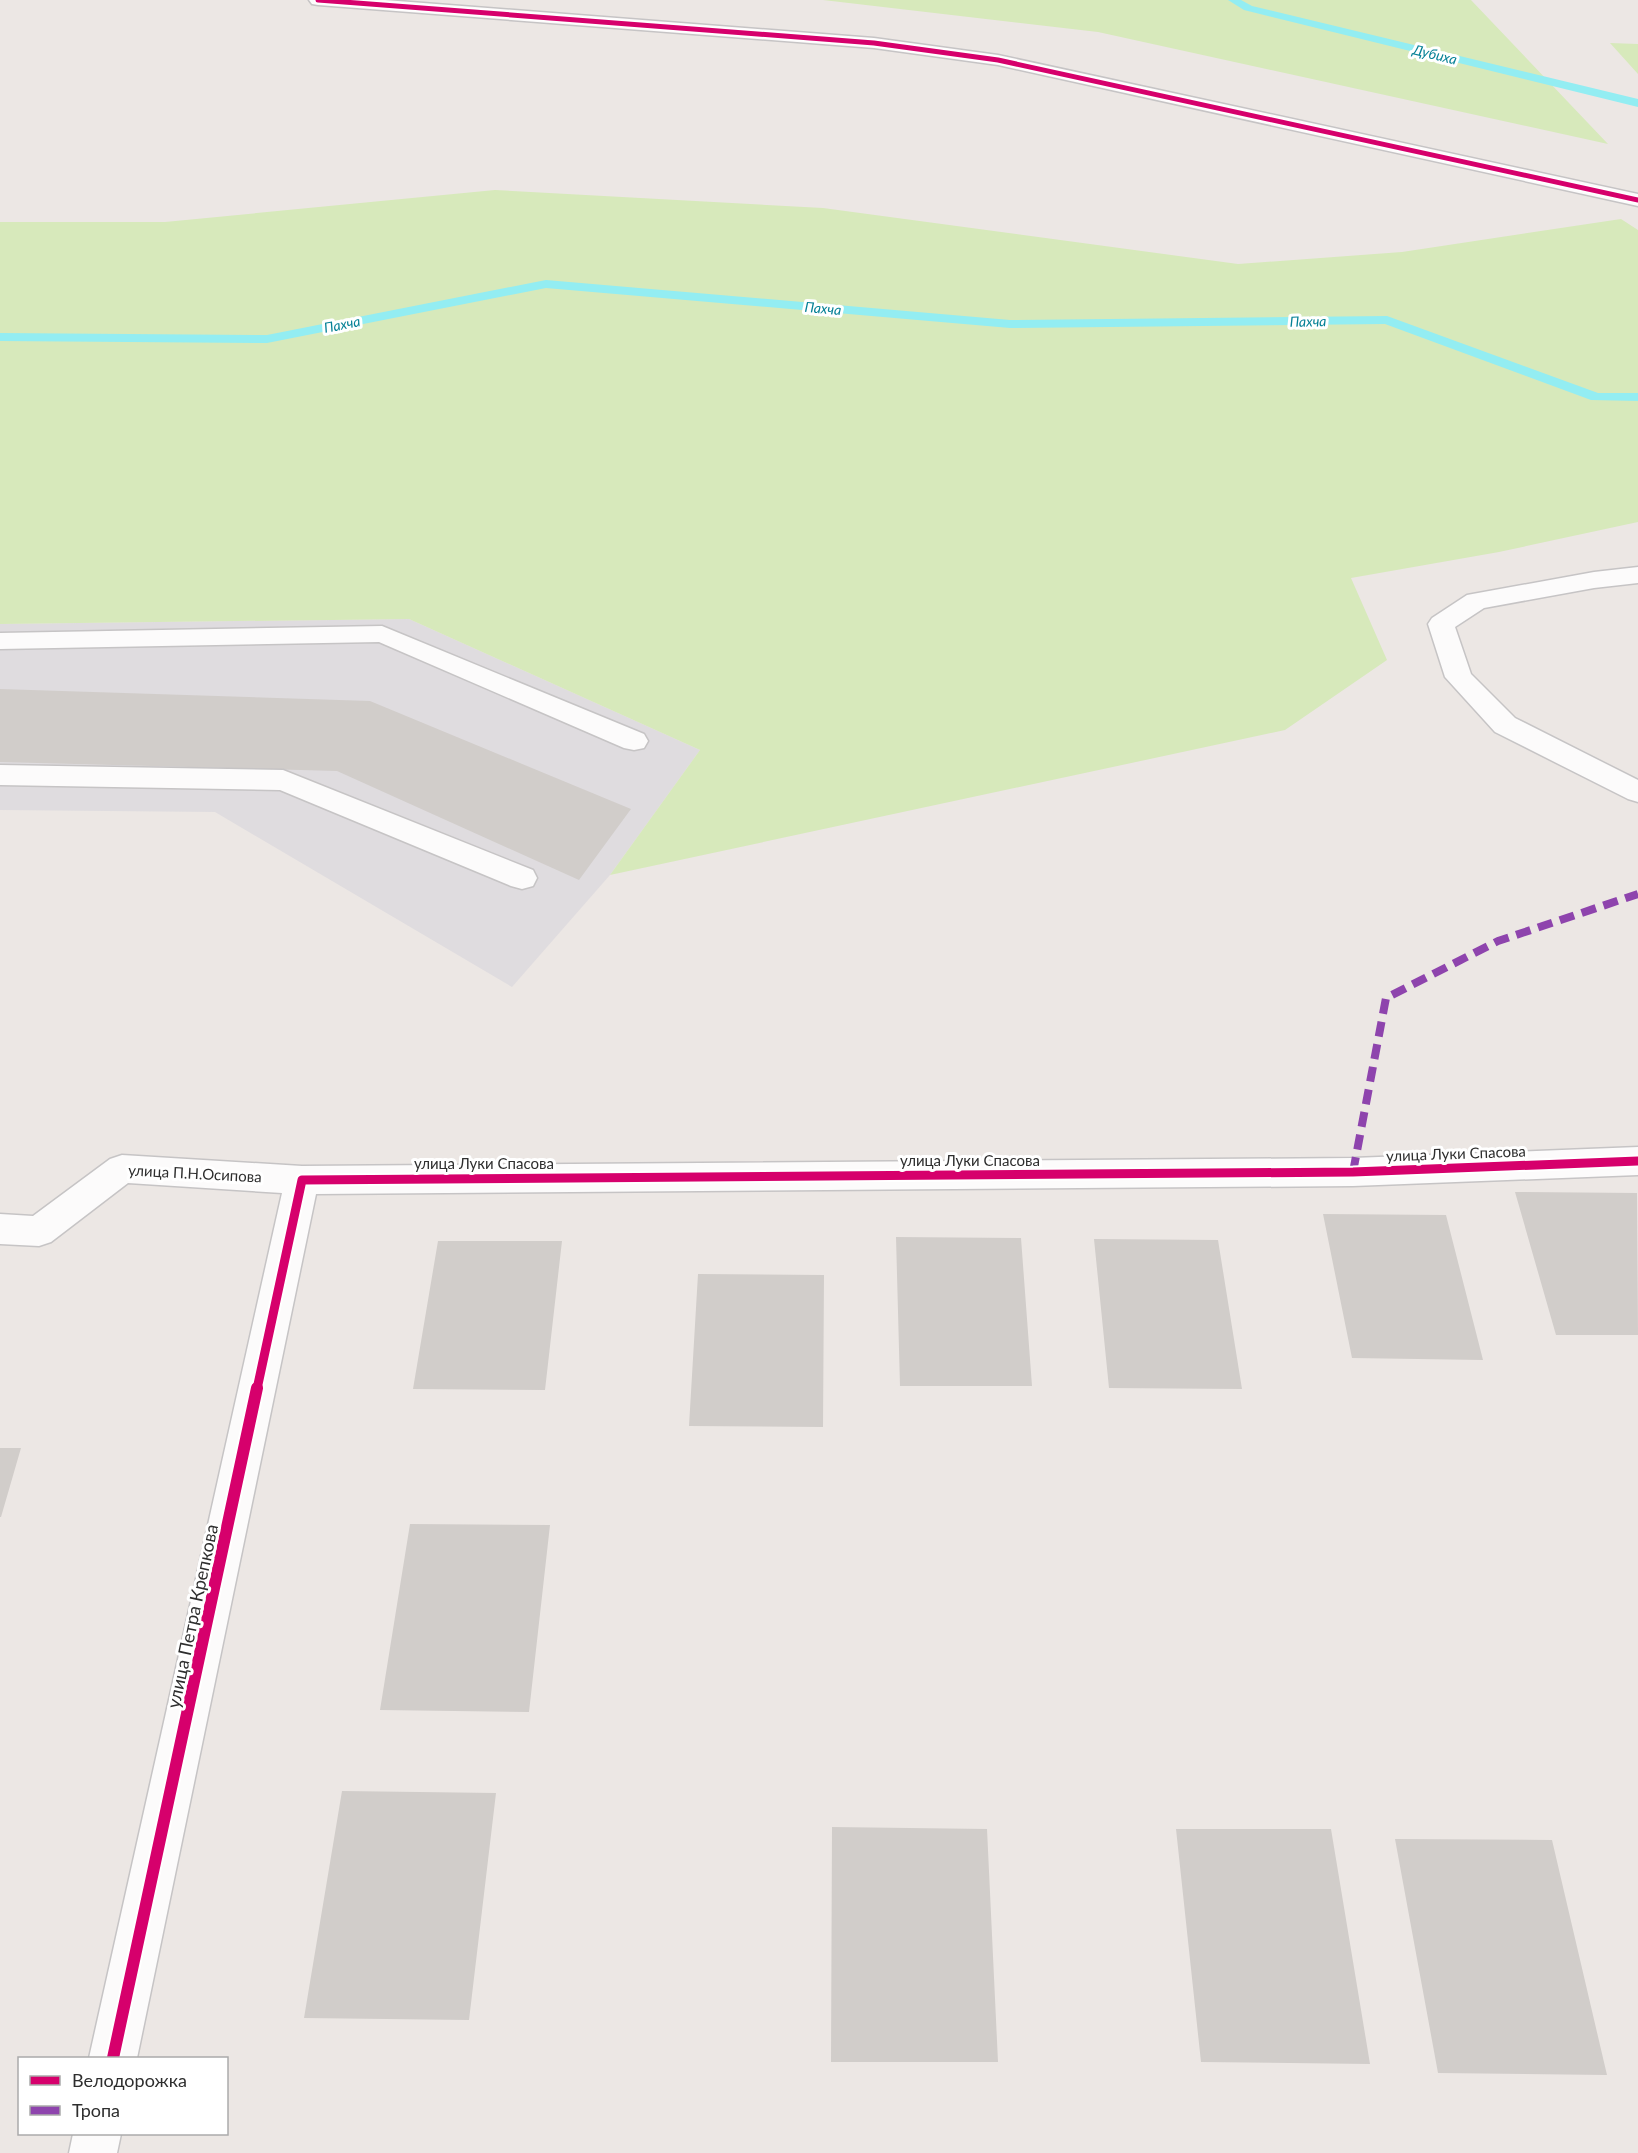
<svg xmlns="http://www.w3.org/2000/svg" width="1638" height="2153" font-family="Lato,sans-serif">
<style>
.industrial{fill:#dfdcdf}
.green{fill:#d7e9bb}
.lines{fill:none;stroke-linecap:round;stroke-linejoin:round}
.stream{fill:#93edf2;fill-rule:evenodd}
.building{fill:#d1cdca}
.minor-casing{stroke:#c6c4c5;stroke-width:3}
.minor{fill:#fcfbfb;fill-rule:evenodd}
.quiet{stroke:#8e44ad;stroke-width:8;stroke-dasharray:15 8;stroke-linecap:butt}
.cycleway-far2-casing{stroke:#fff;stroke-width:8}
.cycleway-far1-casing{stroke:#fff;stroke-width:13}
.cycleway-casing{stroke:#fff;stroke-width:16}
.cycleway-far2{stroke:#d6006c;stroke-width:5}
.cycleway-far1{stroke:#d6006c;stroke-width:9}
.cycleway{stroke:#d6006c;stroke-width:12}
.labels{text-anchor:middle;dominant-baseline:central;stroke-width:6;stroke-linejoin:round;paint-order:stroke}
.far-water-label{font-size:14px;font-style:italic;fill:#058196;stroke:#fff}
.street-label{font-size:15px;fill:#2e2e2e;stroke:#fff}
.near-street-label{font-size:18px;fill:#2e2e2e;stroke:#fff}
</style>
<rect width="100%" height="100%" fill="#ece7e4"/>
<!-- industrial -->
<path class="industrial" d="M409,619L700,750L610,875L512,987L215,812L0,810V624Z"/>
<!-- green -->
<path class="green" d="M823,0H1471L1608,144L1098,32Z
M1610,43L1638,44V74Z
M495,190L823,208L1238,264L1402,252L1621,219L1638,230V522L1499,552L1351,578L1387,660L1285,730L610,875L700,750L409,619L0,624V222H165Z"/>
<g class="lines">
<!-- stream -->
<path class="stream" d="M1228,0H1241L1252,6L1638,99V107L1244,10Z
M546,280L1010,320L1387,316L1598,393H1638V401L1591,400L1385,324L1010,328L546,288L267,343L0,341V333L267,335Z"/>
</g>
<!-- building -->
<path class="building" d="M0,689L370,701L631,809L579,880L337,771L0,762Z
M1515,1192L1637,1193L1638,1335H1556Z
M1323,1214L1446,1215L1483,1360L1352,1358Z
M896,1237L1021,1238L1032,1386H900Z
M1094,1239L1218,1240L1242,1389L1109,1388Z
M438,1241H562L545,1390L413,1389Z
M698,1274L824,1275L823,1427L689,1426Z
M0,1448H21L1,1517H0Z
M410,1524L550,1525L529,1712L380,1710Z
M342,1791L496,1793L469,2020L304,2018Z
M832,1827L987,1829L998,2062H831Z
M1176,1829H1331L1370,2064L1201,2062Z
M1395,1839L1552,1840L1607,2075L1438,2073Z"/>
<g class="lines">
<defs>
<path id="minor" d="M309,0H385L874,38L998,55L1638,194V206L998,65L874,48L318,5L312,4Z
M1638,567V583L1594,588L1484,608L1455,627L1471,674L1515,718L1638,780V802L1628,799L1495,732L1445,677L1428,624L1432,618L1467,595L1594,572Z
M382,626L644,734L648,741L644,748L634,750L624,748L379,642L0,649V633Z
M0,765L283,770L533,870L537,878L533,886L522,889L511,886L280,790L0,785Z
M1638,1147V1175L1353,1186L316,1194L137,2058H89L282,1193L128,1183L51,1242L39,1246L0,1244V1214L33,1216L110,1159L122,1155L302,1166L1353,1158Z
M73,2134H121L117,2153H69Z"/>
</defs>
<!-- minor casing -->
<use href="#minor" class="minor-casing"/>
<!-- minor -->
<use href="#minor" class="minor"/>
<!-- quiet -->
<path class="quiet" d="M1353,1172L1386,998L1498,941L1638,894"/>
<defs>
<path id="cycleway-far2" d="M318,0L874,43L998,60L1638,200"/>
<path id="cycleway-far1" d="M257,1389L302,1180L1353,1172L1638,1161"/>
<path id="cycleway" d="M113,2058L257,1388"/>
</defs>
<!-- cycleway-far2 casing -->
<use href="#cycleway-far2" class="cycleway-far2-casing"/>
<!-- cycleway-far1 casing -->
<use href="#cycleway-far1" class="cycleway-far1-casing"/>
<!-- cycleway casing -->
<use href="#cycleway" class="cycleway-casing"/>
<!-- cycleway-far2 -->
<use href="#cycleway-far2" class="cycleway-far2"/>
<!-- cycleway-far1 -->
<use href="#cycleway-far1" class="cycleway-far1"/>
<!-- cycleway -->
<use href="#cycleway" class="cycleway"/>
</g>
<g class="labels">
<!-- far-water labels -->
<g class="far-water-label">
<text transform="translate(1435 54) rotate(14)">Дубиха</text>
<text transform="translate(823 308) rotate(5)">Пахча</text>
<text transform="translate(1308 321) rotate(-1)">Пахча</text>
<text transform="translate(342 324) rotate(-11)">Пахча</text>
</g>
<!-- street labels -->
<g class="street-label">
<text transform="translate(1456 1153) rotate(-2)">улица Луки Спасова</text>
<text x="970" y="1160">улица Луки Спасова</text>
<text x="484" y="1163">улица Луки Спасова</text>
<text transform="translate(195 1173) rotate(3)">улица П.Н.Осипова</text>
</g>
<!-- near-street labels -->
<g class="near-street-label">
<text transform="translate(192 1616) rotate(-78)">улица Петра Крепкова</text>
</g>
</g>
<!-- legend -->
<rect x="18" y="2057" width="210" height="78" fill="#ffffff" stroke="#ababab" stroke-width="1.5"/>
<rect x="30" y="2076" width="30" height="9" fill="#d6006c" stroke="#ababab" stroke-width="1.5"/>
<text x="72" y="2087" font-size="18" fill="#2e2e2e">Велодорожка</text>
<rect x="30" y="2106" width="30" height="9" fill="#8e44ad" stroke="#ababab" stroke-width="1.5"/>
<text x="72" y="2117" font-size="18" fill="#2e2e2e">Тропа</text>
</svg>
